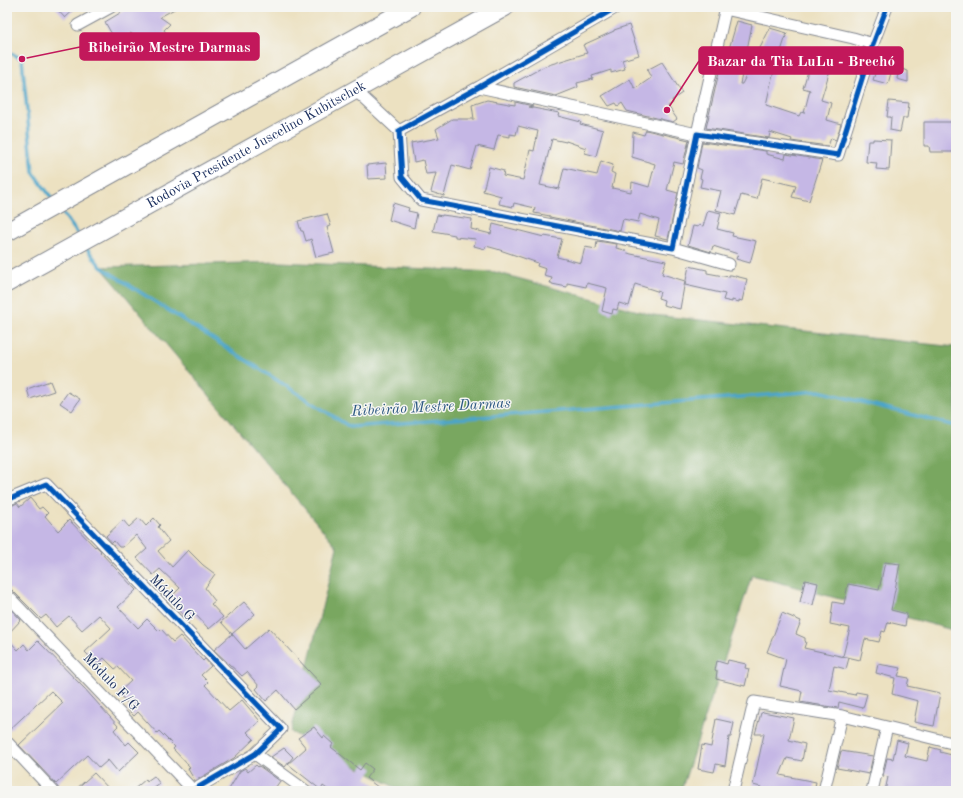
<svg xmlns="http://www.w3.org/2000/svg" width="963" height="798" font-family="'Old Standard TT',serif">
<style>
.forest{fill:#79a760;stroke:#4a6b5f}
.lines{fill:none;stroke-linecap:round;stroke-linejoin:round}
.stream{stroke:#4ba5c9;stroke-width:3.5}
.building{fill:#c5b7e5}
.minor-casing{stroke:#848890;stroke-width:13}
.trunk-casing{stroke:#848890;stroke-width:20}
.minor{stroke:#fff;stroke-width:11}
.trunk{stroke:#fff;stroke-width:18}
.cycleway-casing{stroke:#f6f6f2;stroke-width:8}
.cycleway{stroke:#0057b8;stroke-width:5}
.labels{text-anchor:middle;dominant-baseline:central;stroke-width:3;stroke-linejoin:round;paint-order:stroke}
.street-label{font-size:14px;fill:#1b2f5e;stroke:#f6f6f2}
.water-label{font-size:15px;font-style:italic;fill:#2c5883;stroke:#f6f6f2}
.leader{fill:none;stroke:#c2185b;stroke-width:1.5}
.callout-dot{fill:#c2185b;stroke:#f6f6f2;stroke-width:1.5}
.callout{fill:#c2185b;stroke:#c2185b;stroke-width:1.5}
.callout-label{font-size:15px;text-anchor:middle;font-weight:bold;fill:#fff}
</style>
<rect width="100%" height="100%" fill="#f6f6f2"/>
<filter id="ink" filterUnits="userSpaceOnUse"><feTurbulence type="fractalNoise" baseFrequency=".025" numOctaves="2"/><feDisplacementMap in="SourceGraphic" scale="8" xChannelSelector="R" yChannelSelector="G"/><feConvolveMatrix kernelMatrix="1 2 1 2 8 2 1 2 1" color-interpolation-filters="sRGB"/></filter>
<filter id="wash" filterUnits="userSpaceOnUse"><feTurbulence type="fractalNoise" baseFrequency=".012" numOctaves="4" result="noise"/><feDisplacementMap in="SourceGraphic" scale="16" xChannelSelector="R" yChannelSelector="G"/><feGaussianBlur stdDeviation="0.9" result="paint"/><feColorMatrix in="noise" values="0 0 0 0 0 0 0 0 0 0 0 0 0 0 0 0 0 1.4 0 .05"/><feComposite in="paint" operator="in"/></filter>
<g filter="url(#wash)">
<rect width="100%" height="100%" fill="#ece1c1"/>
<!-- forest -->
<path class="forest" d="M280,262L495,272L653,315L956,347V631L752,575L681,791H402L291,732L337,547L101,267Z"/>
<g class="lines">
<!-- stream -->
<path class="stream" d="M7,51L22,59L33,172L53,200
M59,208L80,237
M85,246L101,267L350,427L819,391L956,426"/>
</g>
<g id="blocks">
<!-- building -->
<path class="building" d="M55,7H77L65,18Z
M130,7H178L160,17L170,24L164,30L166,33L149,42L151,46L141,52L131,33L120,40L117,36L114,38L105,22Z
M737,21L752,25L740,84H742L770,28L787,33L772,78L766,105L799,116L801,112L804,113L810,90L803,88L810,64L830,70L821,100L831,103L827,120L841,124L836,140L831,138L828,146L791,141L792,139L770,132L769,138L706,128L723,55L727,56Z
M629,25L639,55L622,60L625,69L611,73V70L592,76L593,79L577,83L578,87L576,88L556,96L514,87V83L545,66L587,53L583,45L614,31V30Z
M662,62L682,93L672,100L673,103L668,106L677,119L673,122L627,111L622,103L618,106L616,103L609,106L602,96L630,79L635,89L651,78L647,70Z
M878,64L892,69L888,84L873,80Z
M899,68L908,71V82L897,79Z
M487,100L515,105V102L533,106L528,107L559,113L558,116L581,122L580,124L603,130L596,156L585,153L586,148L566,141V142L552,139L540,185L559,189L564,168L597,175L601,161L613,165L611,172L615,174L612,188L631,192L632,182L649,187L655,164L632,157L633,132L644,135L646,130L689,140L683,164L674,162L667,190L678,193L668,239L655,236L659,220L640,214L638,222L623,219L620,231L550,217V216L534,213L535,208L514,203L513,207L499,204L501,196L483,191L489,167L504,171L503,176L523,180L530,150L534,151L538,131L518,126L516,135L510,134V137L498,135L494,150L477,146L470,170L452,165L444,196L431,192L436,173L426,174L423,160L414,162L411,143L439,138L436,129L452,119H474L472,105Z
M889,101L909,103L907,118H903L900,132L890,130L891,117H887Z
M924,122H955V152H930L929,146H924Z
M873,139L891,140L889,170L876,169L877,163L866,162L868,141H873Z
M702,142L766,151V154L785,159L786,154L822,160L809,201L792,197L796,186L762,178L757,199L741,195L735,215L716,210L721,191L700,187L702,179L700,178L702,170L697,168Z
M386,163L387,178L368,179L367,165Z
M393,203L409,208L408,211L417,213L414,228L389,220Z
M708,210L721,213L717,229L733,233L732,236L756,241L750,263L736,259L738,254L713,246L711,252L688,245L693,226L698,227L699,225L703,226Z
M327,214L331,226L327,227L334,253L316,257L311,239L306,241L303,231H301L298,221Z
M437,215L442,216V215L472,219L471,229L491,234L493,224L544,237V236L562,239L557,257L581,263L585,247L596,249L597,241L617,244L616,248L625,250V252L631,254L666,261L662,274L685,281L680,309L663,305L664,300L658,298L660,292L635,284L629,306L619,303L617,310L613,309L612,314L602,311L607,288L587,283L586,287L567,283V287L552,284V283H550L552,278L544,276L546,269L537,266L538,263L497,249L486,246L485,249L474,246L476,239L455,237V235L433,231Z
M689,266L707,270V273L729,277V275H731L747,279L742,301L739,300V302L732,300V302L723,300L725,294L685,285Z
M50,381L54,391L30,399L27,389Z
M68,392L80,399L72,411L60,403Z
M30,498L39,509L42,507L48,513L45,516L58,531L69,520L95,547L96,546L101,551L100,552L136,590L118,607L138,628L147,619L159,631L161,629L173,642L180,636L203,661L205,659L211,666L201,675L208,682L205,685L229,711L242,700L260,721L247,732L254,739L234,758L195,781L188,769L190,767L173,749L175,747L159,731L157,733L138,712L134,716L127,709L130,706L118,693L131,681L118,667L115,669L104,658L97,664L85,652L111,628L99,615L82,630L69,616L56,627L46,615L41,619L12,590L7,588V508L17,503L20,507Z
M139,518L146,526L154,518L160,525L158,527L169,541L158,551L172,567L188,550L203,565L215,574L205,588L215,601L211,604L223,617L209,629L195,614L188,620L169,599L180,588L160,569L153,575L137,558L147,549L136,535L123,547H119L114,541L112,543L106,536L123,520L129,527Z
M885,562L900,564L891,610L907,614L905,626L888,622L885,632L882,631L879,642L865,639L860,660L843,656L850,628L830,624L833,602L844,604L848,584L879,590Z
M805,580L818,583L813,605L800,602Z
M244,602L255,614L232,634L221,622Z
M7,605L21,620L7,635Z
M782,613L801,621L796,634L805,638V641L806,642L804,648L849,658L846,669L834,666L829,690L855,695L856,692L867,694L863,708L839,702L838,708L800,702L802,691L780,686L786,659L767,652Z
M269,628L322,685L294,709L278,690L266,701L256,689L259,686L247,672L242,676L214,650L232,634L245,649Z
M7,638L18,650L24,644L29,650L38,641L84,688L118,726L114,730L126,745L129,742L139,752L118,772L108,760L99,768L87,755L56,784L19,745L63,703L51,691L7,732Z
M728,660L746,664L745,668L749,669L745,686L716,679L717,671L715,670L717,661L727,664Z
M878,664L901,668L898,676L909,678L907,686L940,693L934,726L914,722L918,701L892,694L895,678L876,673Z
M763,712L794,718L789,740L805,744L802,761L787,758L780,775L816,782L814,791H760L761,787L753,785L764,734H755L761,713H762Z
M716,719L734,723L731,737H729L725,766L716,764L714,772L698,769L702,745L711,747Z
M314,727L323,738L324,736L333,744L331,747L360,770L365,763L373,769L366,778L383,791H330L323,786L321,790L288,764L306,748L298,738Z
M897,740L908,743L905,756L927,761L930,747L941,750L940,752L956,756V791H885L888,777L883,776L887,758L893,759Z
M284,748L293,757L285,767L271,757Z
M841,751L873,756L869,774L837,768Z
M256,765L258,767L259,766L280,781L273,791H228L240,771L245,768L248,772Z
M94,773L111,791H74Z
M154,776L160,784L153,789L154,791H132L146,779L147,781Z"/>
</g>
</g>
<g filter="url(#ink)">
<use href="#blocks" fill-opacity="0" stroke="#848890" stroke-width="1"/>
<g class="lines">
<defs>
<path id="minor" d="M617,7L479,87L399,131L402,177L421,200L673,248L697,134L838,155L873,44L887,7
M725,9L853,38L873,44
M78,25L111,7
M479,87L697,134L726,7
M355,90L399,131
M673,248L729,264
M7,500L46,484L281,729L255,754L192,791
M7,595L193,790
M7,742L53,791
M255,754L306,791
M733,791L754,702L842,716L956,744
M824,791L842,716
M872,791L887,727"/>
<g id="trunk">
<path d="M7,232L411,7"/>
<path id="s1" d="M7,283L505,7"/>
</g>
</defs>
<!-- minor casing -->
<use href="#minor" class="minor-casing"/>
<!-- trunk casing -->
<use href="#trunk" class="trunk-casing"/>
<!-- minor -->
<use href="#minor" class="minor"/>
<!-- trunk -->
<use href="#trunk" class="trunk"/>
<defs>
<path id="cycleway" d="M617,7L479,87L399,131L402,177L421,200L673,248L697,134L838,155L873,44L887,7
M7,500L46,484L281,729L255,754L192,791"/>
</defs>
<!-- cycleway casing -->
<use href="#cycleway" class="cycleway-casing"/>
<!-- cycleway -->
<use href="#cycleway" class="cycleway"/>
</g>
</g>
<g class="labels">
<!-- street labels -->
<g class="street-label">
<text stroke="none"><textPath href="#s1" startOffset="285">Rodovia Presidente Juscelino Kubitschek</textPath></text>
<text transform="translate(172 598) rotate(46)">Módulo G</text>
<text transform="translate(111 682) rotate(46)">Módulo F/G</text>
</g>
<!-- water labels -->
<g class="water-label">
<text transform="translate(431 408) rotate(-3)">Ribeirão Mestre Darmas</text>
</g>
</g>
<!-- callouts -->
<path class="leader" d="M22 59L80 47M667 110L699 61"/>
<g class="callout-dot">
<circle cx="22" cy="59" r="4"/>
<circle cx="667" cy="110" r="4"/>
</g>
<g class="callout">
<rect x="80" y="33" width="179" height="27" rx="4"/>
<rect x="699" y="47" width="204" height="27" rx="4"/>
</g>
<g class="callout-label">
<text x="169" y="52">Ribeirão Mestre Darmas</text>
<text x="801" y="66">Bazar da Tia LuLu - Brechó</text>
</g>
<!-- margin -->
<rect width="963" height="798" fill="none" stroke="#f6f6f2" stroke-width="24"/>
</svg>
